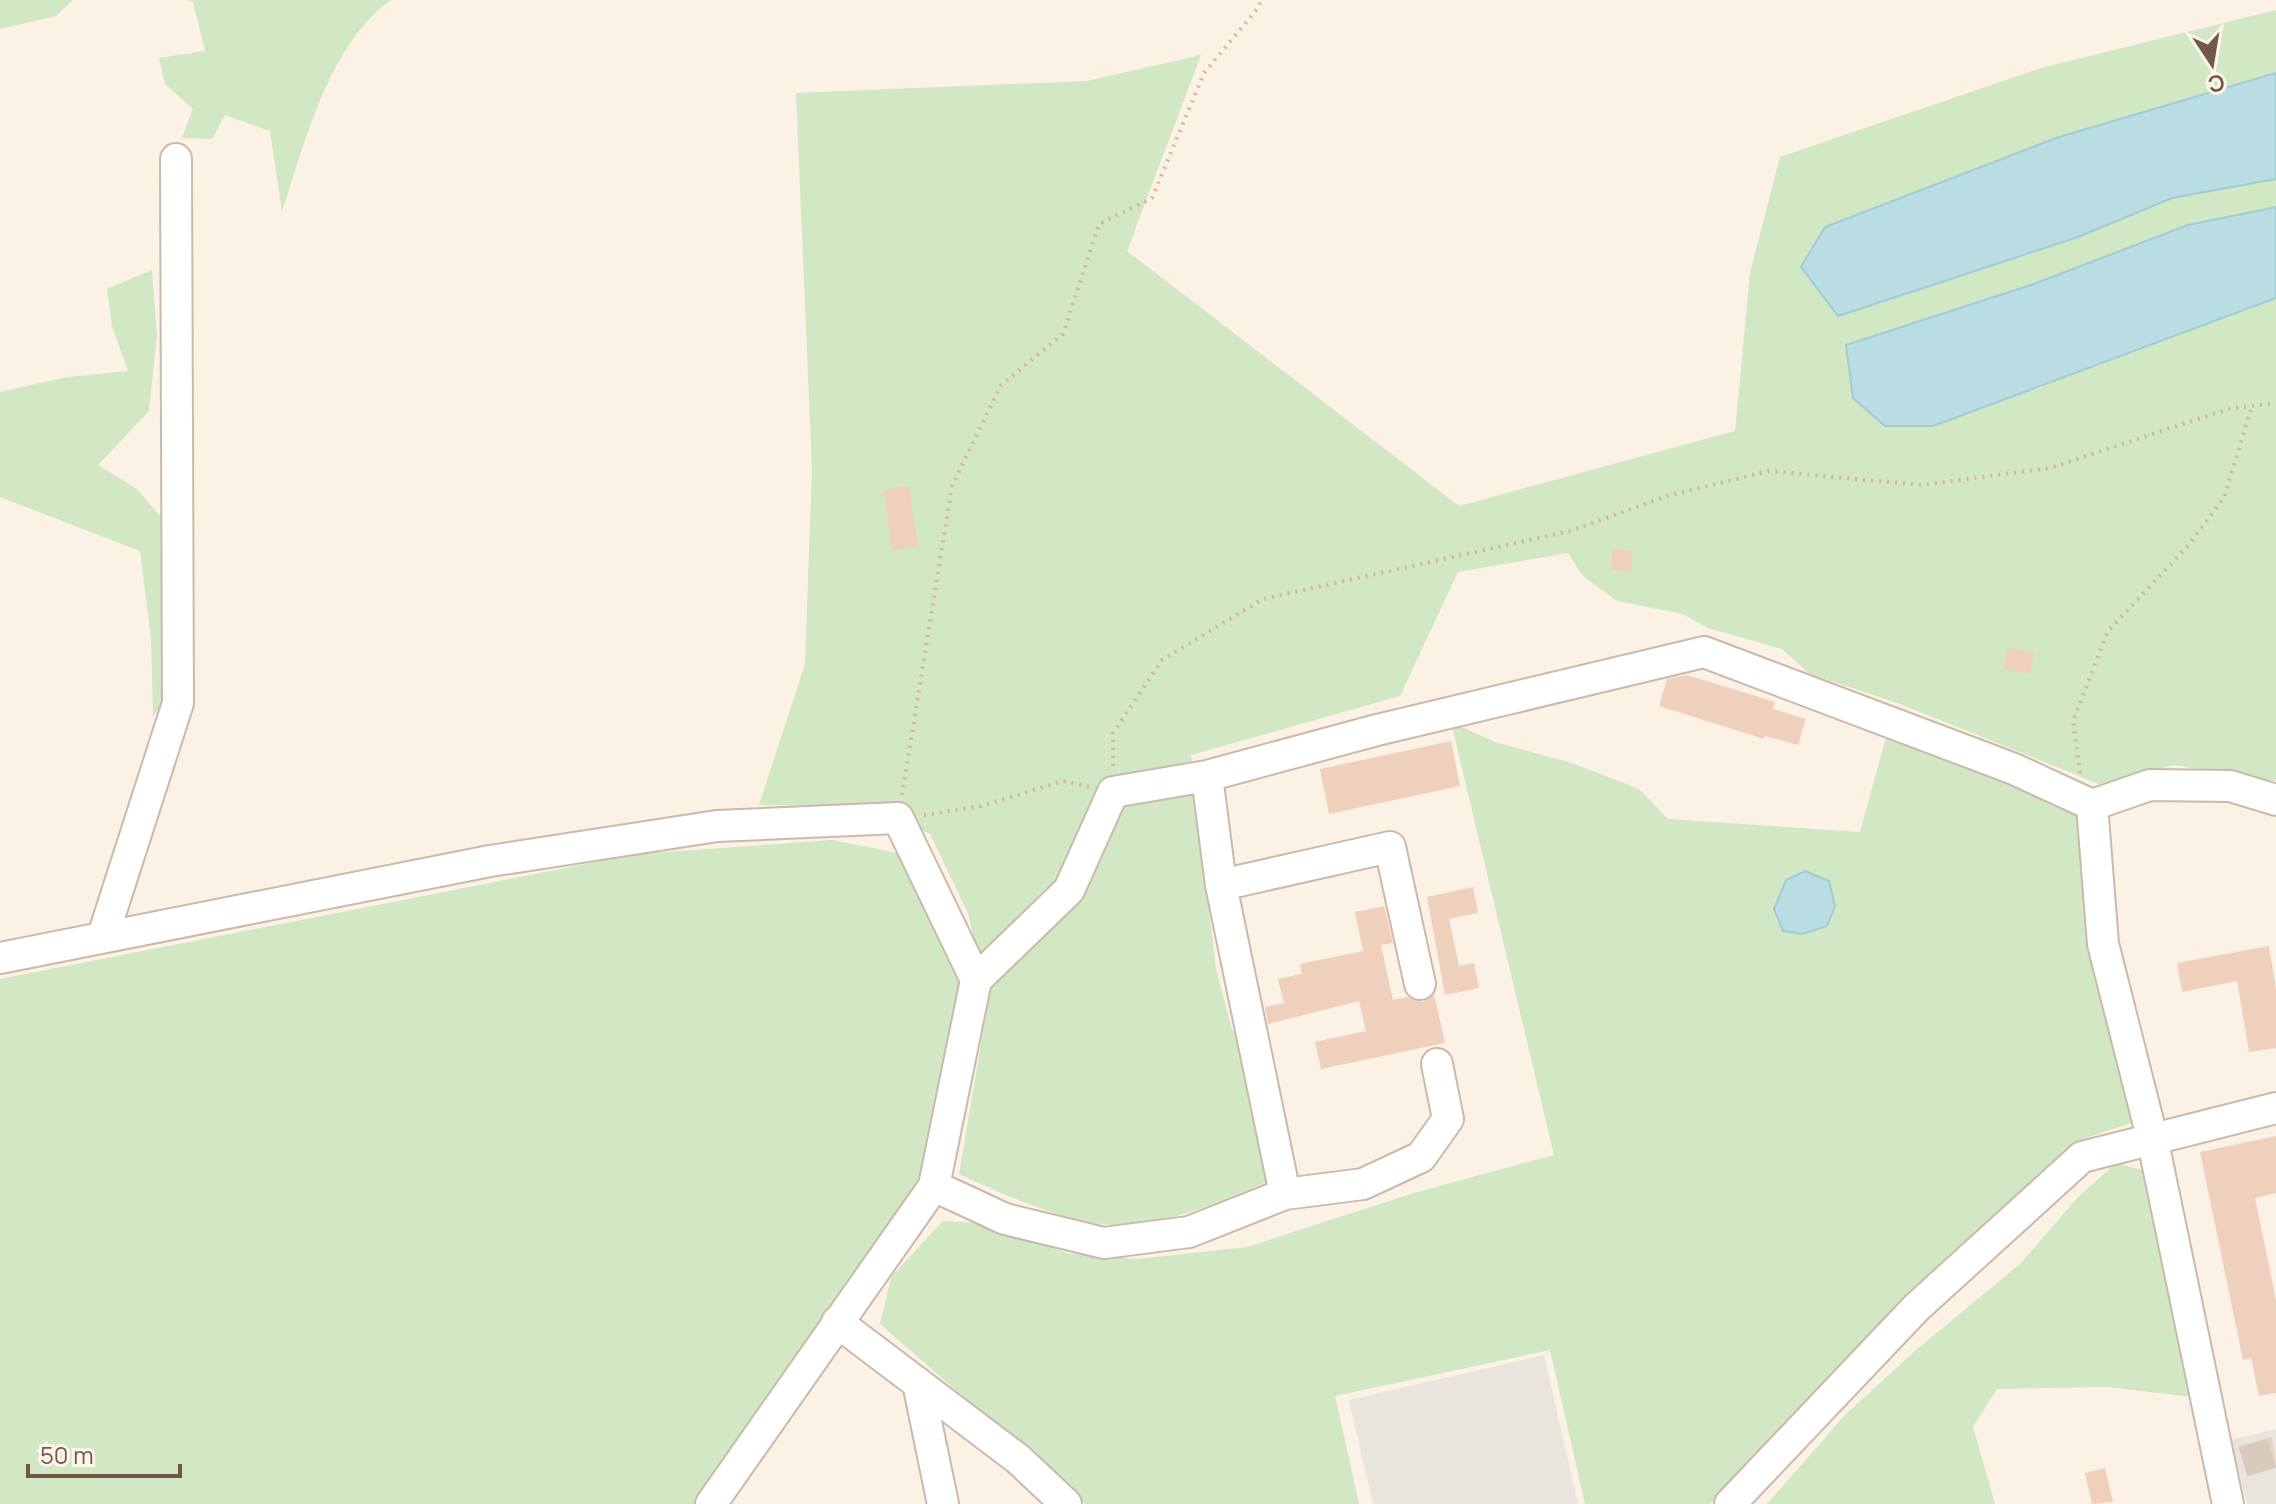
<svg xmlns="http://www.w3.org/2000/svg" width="2276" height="1504" font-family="Manrope,sans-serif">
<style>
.industrial{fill:#eae4de}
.green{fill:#d2e7c3}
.water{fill:#badde3;stroke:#a1ccd4;stroke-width:2}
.building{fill:#eed0bd}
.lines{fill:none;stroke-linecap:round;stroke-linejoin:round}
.minor-tunnel{stroke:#d8cbbe;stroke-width:30;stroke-dasharray:30 15;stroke-linecap:butt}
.minor-casing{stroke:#cbb9ab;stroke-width:34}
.path{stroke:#d3b3a1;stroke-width:4;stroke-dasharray:2 6;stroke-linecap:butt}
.minor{stroke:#fff;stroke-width:30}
</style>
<rect width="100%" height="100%" fill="#fbf1e4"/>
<!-- industrial -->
<path class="industrial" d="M1544,1355L1578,1504H1373L1349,1400Z
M2276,1429V1504H2247L2231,1440Z"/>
<!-- green -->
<path class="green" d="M0,0H73L56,16L0,29Z
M186,0H391C329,44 305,142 282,212L270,131L225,115L212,139L182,138L193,109L165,84L159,58L205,51L193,2Z
M2276,10V781L2174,765L2099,784L1900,704L1810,674L1782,649L1708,628L1683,614L1617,601L1583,576L1568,553L1458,572L1400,696L1191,755L1216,969L1232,1030L1243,1035L1269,1181C1221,1201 1169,1225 1116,1225C1070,1225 1000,1193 959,1174L988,1002L968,913L930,834L875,806L759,805L805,664L812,469L796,93L1087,81L1201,55L1127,251L1459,506L1735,431L1750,273L1780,157L2041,68Z
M152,270L157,335L149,411L98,465L137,489L165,522L168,694L153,716L151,638L140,551L0,497V392L68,377L128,371L112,326L107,289Z
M1451,722L1495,742L1572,763L1639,789L1668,819L1860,832L1887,734L2079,815L2134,1122L2077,1141L1904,1301L1710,1504H1585L1550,1350L1335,1396L1359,1504H1086L880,1324L891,1277L943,1221L980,1223L1070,1254L1138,1259L1247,1247L1414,1193L1554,1155Z
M832,840L907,855L967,982L926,1182L701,1504H0V979L637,854Z
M2116,1163L2150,1172L2191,1397L2108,1387L1997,1389L1973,1427L1995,1504H1767L1846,1414L1916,1350L2020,1264L2078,1197Z"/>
<!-- water -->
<path class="water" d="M2276,73V179L2172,198L2078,237L1838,316L1801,267L1825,227L2059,137Z
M2276,207V298L1933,426H1885L1853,398L1846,345L2031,285L2188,225Z
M1805,871L1829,881L1835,906L1827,926L1802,934L1783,931L1774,909L1786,880Z"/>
<!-- building -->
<path class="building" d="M909,486L918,546L892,550L884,490Z
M1613,549L1633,551L1631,572L1611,570Z
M2007,648L2034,653L2030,674L2003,669Z
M1687,675L1775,702L1773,709L1806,719L1798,745L1765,736L1764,739L1659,706L1667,679Z
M1451,741L1460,786L1329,814L1320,769Z
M1473,887L1478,913L1449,919L1459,966L1474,963L1479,988L1445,995L1427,897Z
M1384,906L1393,943L1381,945L1393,1000L1407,997L1423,1002L1434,994L1445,1043L1321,1069L1315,1042L1366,1031L1359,1001L1268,1024L1265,1007L1284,1003L1278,979L1302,974L1300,964L1363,951L1355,912Z
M2269,946L2276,989V1048L2249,1052L2237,981L2182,992L2177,963Z
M2276,1136V1193L2255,1198L2276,1300V1393L2259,1396L2251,1358L2243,1360L2200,1152Z
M2272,1437L2276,1467L2247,1474L2239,1446Z
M2105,1468L2113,1502L2092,1504L2085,1473Z"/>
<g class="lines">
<!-- minor-tunnel -->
<path class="minor-tunnel" d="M2243,1462L2276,1452"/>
<defs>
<path id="minor" d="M1207,776L1221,885L1285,1194
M2092,805L2150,785L2230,786L2276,800
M1221,885L1390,847L1420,984
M103,936L178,703L176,159
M0,958L490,861L717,826L898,818L976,980L934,1186L711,1504
M976,980L1069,890L1113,792L1207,776L1377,730L1704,652L2014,769L2092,805L2103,944L2152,1137L2228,1504
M934,1186L1005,1219L1104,1243L1189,1232L1285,1194L1363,1184L1421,1157L1448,1119L1437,1064
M837,1322L1018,1459L1066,1504
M918,1383L943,1504
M1730,1504L1916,1308L2082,1157L2276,1108"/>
</defs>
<!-- minor casing -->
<use href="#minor" class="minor-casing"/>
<!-- path -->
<path class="path" d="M1113,766V733L1162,660L1263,599L1570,531L1667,496L1769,471L1921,485L2050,468L2228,409L2276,403
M2080,773L2073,721L2108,631L2187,547L2224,498L2252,406
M902,795L952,486L1001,385L1063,334L1099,224L1152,198L1204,73L1258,8L1261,0
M924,815L981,806L1063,781L1090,787"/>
<!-- minor -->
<use href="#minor" class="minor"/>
</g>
<!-- north arrow -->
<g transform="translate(2212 64) rotate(168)" stroke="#fef5ea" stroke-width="6" paint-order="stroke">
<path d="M0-6L14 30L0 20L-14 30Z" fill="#71584b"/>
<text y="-12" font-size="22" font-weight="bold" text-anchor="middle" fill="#71584b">С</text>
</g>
<!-- scale -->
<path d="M28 1464v12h152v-12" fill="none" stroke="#71584b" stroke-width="4"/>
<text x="40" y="1464" font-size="24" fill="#71584b" stroke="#fef5ea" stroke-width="6" paint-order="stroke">50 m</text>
</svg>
